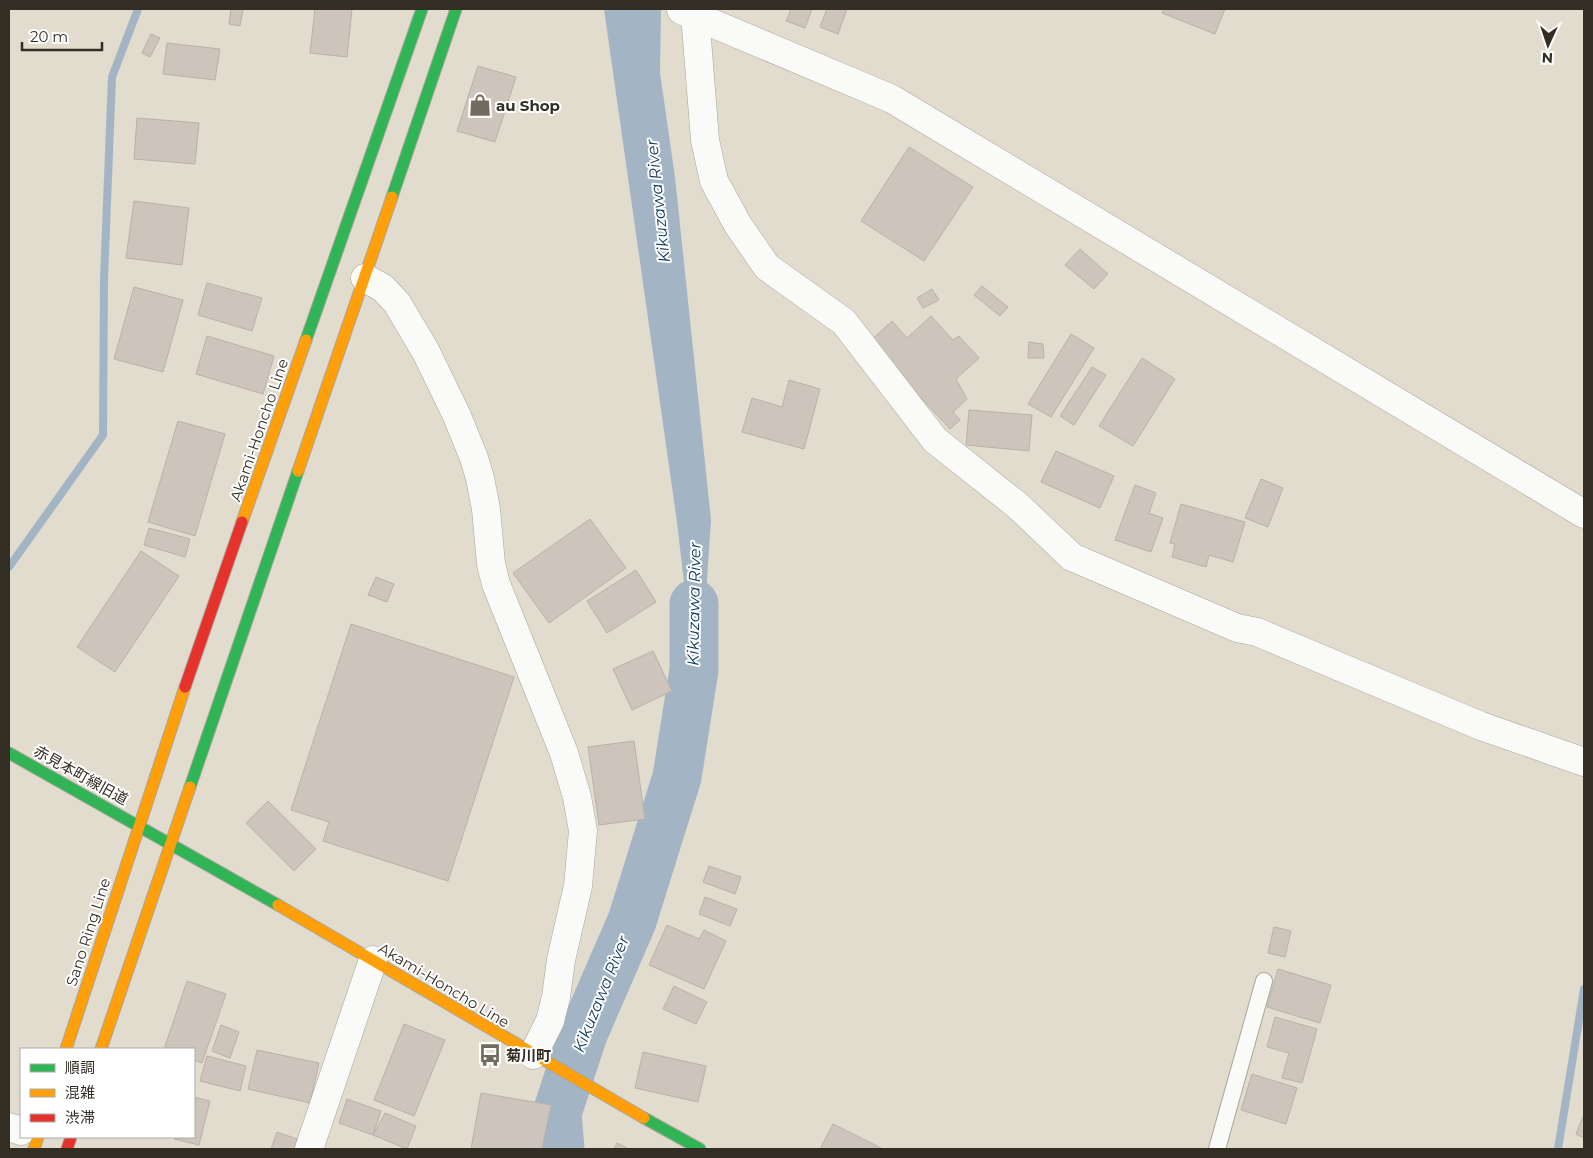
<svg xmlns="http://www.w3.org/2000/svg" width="1593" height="1158" font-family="Montserrat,'Noto Sans JP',sans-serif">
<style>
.water{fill:#a3b5c5}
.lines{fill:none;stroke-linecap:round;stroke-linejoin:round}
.stream{stroke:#a3b5c5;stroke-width:8}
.river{stroke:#a3b5c5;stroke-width:49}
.building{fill:#cdc5bc;stroke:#b9b1a9}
.lane-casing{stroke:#a9a69a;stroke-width:18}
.street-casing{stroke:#a9a69a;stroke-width:29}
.fast-casing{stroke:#a9a69a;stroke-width:13}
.slow-casing{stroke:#a9a69a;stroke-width:13}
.jam-casing{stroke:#a9a69a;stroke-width:13}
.lane{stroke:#fafaf8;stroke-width:16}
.street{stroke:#fafaf8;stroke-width:28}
.fast{stroke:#30b455;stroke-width:11}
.slow{stroke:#ff9f0a;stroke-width:11}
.jam{stroke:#e5322d;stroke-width:11}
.labels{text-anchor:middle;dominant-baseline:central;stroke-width:4;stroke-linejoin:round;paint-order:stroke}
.poi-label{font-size:15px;font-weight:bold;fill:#322e24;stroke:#fff;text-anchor:start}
.street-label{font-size:15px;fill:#322e24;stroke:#fff}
.water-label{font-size:16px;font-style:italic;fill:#0f3961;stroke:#fff}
</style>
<rect width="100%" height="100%" fill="#e1dccd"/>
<!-- water -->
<path class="water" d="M604,9H661L660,73L675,177L711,520L705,610L694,670L677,522Z"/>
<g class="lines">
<!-- stream -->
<path class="stream" d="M9,567L103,435L104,279L112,77L138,9
M1558,1149L1584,989"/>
<!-- river -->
<path class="river" d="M560,1149L557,1113L583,1034L632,921L677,777L694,670V604"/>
</g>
<!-- building -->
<path class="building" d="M231,9H243L240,26L229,24Z
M315,9H352L347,57L310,53Z
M791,9H812L805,28L786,21Z
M827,9H847L838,34L820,27Z
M1164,9H1225L1215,34L1162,13Z
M151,34L160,38L150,57L142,53Z
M167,43L220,49L215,80L163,74Z
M478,66L516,77L495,142L457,131Z
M137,118L199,123L195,164L134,159Z
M909,147L973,187L924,261L861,221Z
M134,201L189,208L182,265L126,258Z
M1080,249L1108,274L1094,289L1065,265Z
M207,283L262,298L252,331L198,315Z
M982,286L1008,307L1000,316L974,295Z
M134,287L183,300L163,372L114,359Z
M932,289L939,300L923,308L917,298Z
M931,316L953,340L959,336L979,358L956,379L967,399L953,412L960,420L950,429L869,342L892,321L907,338Z
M1071,334L1094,348L1051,417L1028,404Z
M207,336L274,356L263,394L196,374Z
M1029,342L1043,344L1044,358H1028Z
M1142,358L1175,379L1133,446L1099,426Z
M1092,367L1106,375L1074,425L1060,416Z
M789,380L820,389L804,449L742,432L752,398L782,407Z
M969,410L1032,415L1029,451L966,445Z
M178,421L225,434L195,536L148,522Z
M1056,451L1114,476L1100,508L1041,482Z
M1261,479L1283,488L1268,527L1245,518Z
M1135,485L1156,493L1149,513L1163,518L1151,552L1115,540Z
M1181,504L1245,522L1233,562L1209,555L1206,567L1172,557L1175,544L1170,543Z
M590,519L626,568L549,623L513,573Z
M149,528L190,539L185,557L144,545Z
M141,551L179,576L115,672L77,647Z
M636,570L656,602L607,633L587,601Z
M376,577L394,584L387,602L368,595Z
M351,624L514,677L448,881L323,841L329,822L291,810Z
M653,651L672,691L632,710L613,669Z
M634,741L645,819L599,825L588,747Z
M268,801L316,849L294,871L246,823Z
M709,866L741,877L735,894L703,882Z
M705,897L737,909L730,926L699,914Z
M667,925L699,939L704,930L726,941L704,989L649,965Z
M1274,927L1291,931L1285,957L1268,953Z
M1278,969L1331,985L1320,1023L1267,1007Z
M187,981L226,994L202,1063L194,1060V1049H164Z
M674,986L707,1002L696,1024L663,1009Z
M1275,1017L1317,1029L1302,1083L1282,1078L1289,1053L1267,1047Z
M404,1024L445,1040L414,1116L374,1100Z
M221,1025L239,1032L230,1058L212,1051Z
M257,1050L319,1063L310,1103L248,1089Z
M643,1052L706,1066L698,1102L635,1088Z
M207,1056L246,1066L240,1091L200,1081Z
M1252,1074L1297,1088L1286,1124L1241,1110Z
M481,1093L551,1105L542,1149H471Z
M194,1097L210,1101L199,1145L174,1139L194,1137Z
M347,1099L381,1111L373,1135L339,1123Z
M385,1113L416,1126L407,1149L373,1135Z
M1584,1114V1138L1576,1134Z
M833,1124L883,1149H820Z
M277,1132L297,1139L294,1149H271Z
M617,1143L629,1149H614Z"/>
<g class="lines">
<defs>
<path id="lane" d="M1217,1149L1264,981"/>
<path id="street" d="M681,10L892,99L1584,514
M695,14L705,140L714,181L738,225L767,267L844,322L935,440L1017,505L1072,557L1237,628L1257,632L1481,726L1584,762
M365,278L383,288L397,303L426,352L457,416L474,458L480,478L486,509L491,564L496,584L564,753L577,797L583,831L578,886L561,960L556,997L550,1021L533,1055
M9,1127L21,1131
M309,1149L373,960"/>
<path id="fast" d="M392,197L456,9
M306,340L422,9
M9,753L278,905
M190,787L298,471
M644,1118L700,1149"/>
<path id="slow" d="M298,471L392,197
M242,522L306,340
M278,905L644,1118
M66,1049L185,687
M101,1049L190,787
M34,1149L38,1137"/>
<path id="jam" d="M185,687L242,522
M67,1149L71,1137"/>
</defs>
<!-- lane casing -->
<use href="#lane" class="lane-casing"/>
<!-- street casing -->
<use href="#street" class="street-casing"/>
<!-- fast casing -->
<use href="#fast" class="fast-casing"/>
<!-- slow casing -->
<use href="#slow" class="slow-casing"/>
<!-- jam casing -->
<use href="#jam" class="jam-casing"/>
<!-- lane -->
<use href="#lane" class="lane"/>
<!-- street -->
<use href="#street" class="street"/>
<!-- fast -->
<use href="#fast" class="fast"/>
<!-- slow -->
<use href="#slow" class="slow"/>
<!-- jam -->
<use href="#jam" class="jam"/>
</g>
<!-- icons -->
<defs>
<symbol id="shop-bare" viewBox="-9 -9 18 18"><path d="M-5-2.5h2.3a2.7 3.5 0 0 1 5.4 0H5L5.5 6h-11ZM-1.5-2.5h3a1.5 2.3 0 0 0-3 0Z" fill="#6f6b5f" stroke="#fff" stroke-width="2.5" paint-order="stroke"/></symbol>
<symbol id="bus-bare" viewBox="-9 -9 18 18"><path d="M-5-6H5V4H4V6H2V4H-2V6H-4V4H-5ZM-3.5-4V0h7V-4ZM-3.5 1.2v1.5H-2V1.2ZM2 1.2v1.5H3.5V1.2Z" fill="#6f6b5f" stroke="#fff" stroke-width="2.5" paint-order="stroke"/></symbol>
</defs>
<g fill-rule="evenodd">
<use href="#shop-bare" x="464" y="89" width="32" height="32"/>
<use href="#bus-bare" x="474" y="1039" width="32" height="32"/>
</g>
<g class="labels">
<!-- poi labels -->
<g class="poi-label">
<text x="496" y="105">au Shop</text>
<text x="506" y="1055">菊川町</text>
</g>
<!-- street labels -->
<g class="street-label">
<text transform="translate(259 430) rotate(-71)">Akami-Honcho Line</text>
<text transform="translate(81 775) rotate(29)">赤見本町線旧道</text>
<text transform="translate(88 932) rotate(-72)">Sano Ring Line</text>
<text transform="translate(444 985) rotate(31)">Akami-Honcho Line</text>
</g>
<!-- water labels -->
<g class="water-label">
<text transform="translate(658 201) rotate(-96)">Kikuzawa River</text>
<text transform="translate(694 604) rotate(-89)">Kikuzawa River</text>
<text transform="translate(601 994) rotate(-68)">Kikuzawa River</text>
</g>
</g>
<!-- border -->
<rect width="1593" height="1158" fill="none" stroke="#322e24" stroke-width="20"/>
<!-- legend -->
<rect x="20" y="1048" width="175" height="90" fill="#ffffff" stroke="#adaba7"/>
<rect x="30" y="1064" width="25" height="8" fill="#30b455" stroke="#adaba7"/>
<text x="65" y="1073" font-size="15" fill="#322e24">順調</text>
<rect x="30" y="1089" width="25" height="8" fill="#ff9f0a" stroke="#adaba7"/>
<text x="65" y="1098" font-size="15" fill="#322e24">混雑</text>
<rect x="30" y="1114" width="25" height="8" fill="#e5322d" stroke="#adaba7"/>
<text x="65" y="1123" font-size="15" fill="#322e24">渋滞</text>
<!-- north arrow -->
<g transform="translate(1548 45) rotate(183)" stroke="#ffffff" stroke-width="4" paint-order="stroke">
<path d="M0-4L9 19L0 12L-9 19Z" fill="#322e24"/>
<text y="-8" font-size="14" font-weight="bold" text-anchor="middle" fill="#322e24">N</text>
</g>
<!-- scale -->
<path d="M22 42v8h80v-8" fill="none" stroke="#322e24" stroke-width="2.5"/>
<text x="30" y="42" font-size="15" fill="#322e24" stroke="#ffffff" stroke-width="4" paint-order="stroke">20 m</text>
</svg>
